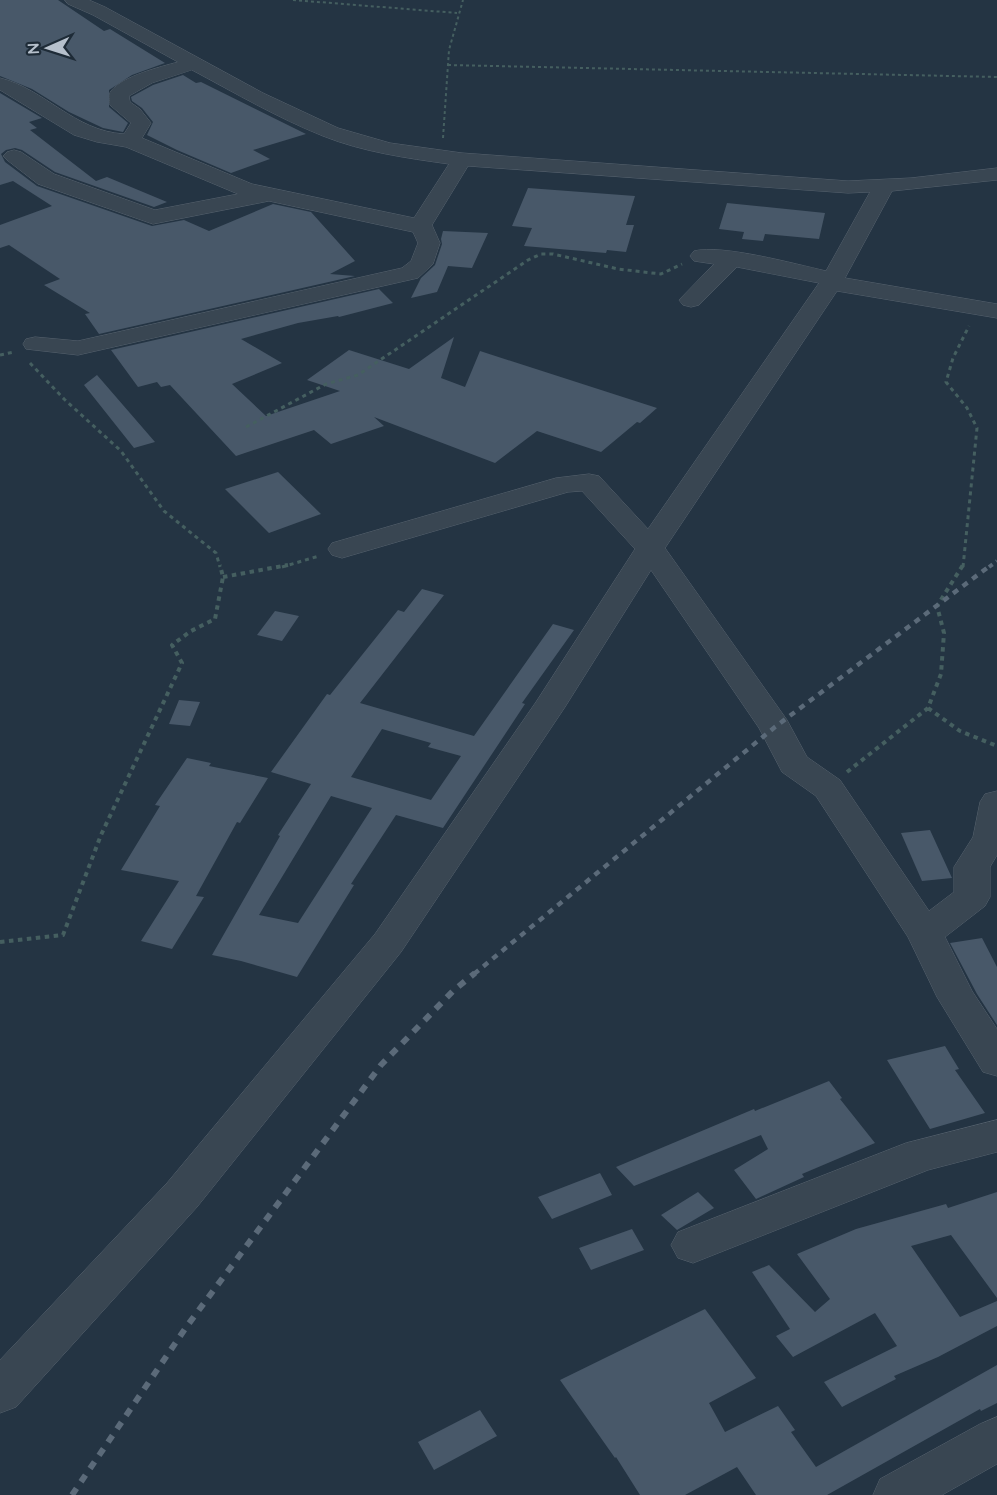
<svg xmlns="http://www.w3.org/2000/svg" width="997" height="1495" font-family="Quicksand,sans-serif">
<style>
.building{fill:#485869;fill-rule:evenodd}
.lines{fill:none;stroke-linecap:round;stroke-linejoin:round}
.minor-casing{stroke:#57636f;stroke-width:1}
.path-far2{stroke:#455f60;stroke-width:2;stroke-dasharray:3 3;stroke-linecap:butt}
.path-far1{stroke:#455f60;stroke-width:3;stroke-dasharray:4 4;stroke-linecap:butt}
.path{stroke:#455f60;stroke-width:4;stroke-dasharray:4.5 4.5;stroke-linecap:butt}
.minor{fill:#394652;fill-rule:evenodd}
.rail-far2{stroke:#5b6a79;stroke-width:4;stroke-dasharray:4.5 4.5;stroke-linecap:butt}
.rail-far1{stroke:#5b6a79;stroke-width:4.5;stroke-dasharray:6 6;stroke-linecap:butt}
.rail{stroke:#5b6a79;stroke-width:6;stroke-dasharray:8 8;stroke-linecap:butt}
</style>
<rect width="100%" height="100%" fill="#243443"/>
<!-- building -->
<path class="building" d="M0,0H58L104,31L110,29L165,63L132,75L109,90V107L128,123L123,132L103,128L69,112L32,89L0,76Z
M183,75L196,83L201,82L306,134L253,150L270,159L231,173L177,150L147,135L153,122L142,108L132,101L131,97L153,85Z
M0,93L42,118L29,122L37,128L30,130L96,181L107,177L167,202L154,207L55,172L22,150L15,148L6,150L1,154L5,162L37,186L152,226L184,220L209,231L273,204L311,212L355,261L330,274L355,276L99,334L85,314L90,313L44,285L60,279L9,245L0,248V225L52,206L13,181L0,185Z
M528,188L635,196L626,225H634L626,252L607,250L606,253L524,246L532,228L512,226Z
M727,203L825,213L819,239L765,234L763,241L742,239L744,232L719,229Z
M443,231L488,233L472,268L448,266L437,292L411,298L421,278L435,265L442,244L441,239Z
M379,289L393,303L339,317L338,316L298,323L241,339L282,363L232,384L266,416L340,391L307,380L349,350L409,369L454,337L441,378L465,387L480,351L657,408L640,423L637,422L601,452L537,431L495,463L374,417L384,426L331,444L314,430L236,456L170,385L161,387L157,382L138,387L111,350Z
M97,375L155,442L134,448L84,385Z
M278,472L321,514L269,533L225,489Z
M422,589L444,595L360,703L474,736L553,624L574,630L522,703L525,704L443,828L396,815L351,884L354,885L297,977L241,961L212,955L280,836L278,835L311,784L271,772L327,694L330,695L398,610L404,612ZM382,729L431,743L428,747L461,756L431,800L351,777ZM331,796L372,808L298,923L259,915Z
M275,611L299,616L282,641L257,635Z
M179,700L200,702L190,726L169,724Z
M187,758L211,763L209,766L268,778L240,823L237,822L196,896L204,897L172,949L141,941L179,881L121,870L160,806L155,805Z
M930,830L952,878L922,881L901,833Z
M982,938L997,967V1025L977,994L950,943Z
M945,1046L959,1069L955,1070L985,1113L930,1129L887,1060Z
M829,1081L842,1098L840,1099L875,1143L802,1174L804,1177L756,1199L734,1170L768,1149L761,1135L634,1186L616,1167L754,1109L755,1111Z
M600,1173L612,1195L552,1219L538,1197Z
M698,1192L714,1208L677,1230L661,1215Z
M997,1192V1298L951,1235L911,1246L960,1317L997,1301V1326L938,1357L894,1376L896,1379L842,1407L824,1382L897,1346L875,1313L793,1357L776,1336L790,1329L752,1272L769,1265L815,1312L830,1299L797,1254L856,1229L946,1204L948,1208Z
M632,1229L644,1250L591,1270L579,1248Z
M705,1309L756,1378L709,1403L725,1432L778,1406L795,1430L791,1432L816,1467L997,1365V1403L981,1411L980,1409L827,1495H756L737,1467L685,1495H640L616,1457L615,1458L560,1380Z
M480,1410L497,1436L434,1470L418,1442Z"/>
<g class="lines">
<defs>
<path id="minor" d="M65,0H89L105,7L263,93L338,128L390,143L462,153L848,181L911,178L997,168V180L892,191L845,278L997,304V318L837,291L665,548L787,720L807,757L840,780L929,911L954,892V867L973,837L980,802L985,794L997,791V855L990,867V897L985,906L945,937L972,991L997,1029V1076L983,1072L937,997L908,937L816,796L782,772L759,728L651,570L565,707L401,952L197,1207L16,1407L0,1413V1360L167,1183L375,934L536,702L635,549L582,491L568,492L342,558L332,555L328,549L332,543L556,478L589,474L599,476L648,529L819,283L737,267L699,305L691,307L683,305L679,300L714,264L694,261L690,256L694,251C722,244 795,264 826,271L870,192L848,193L468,166L432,225L440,243L433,264L418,278L78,355L26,349L23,344L26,339L35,337L78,341L402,268L411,261L418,243L413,232L269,201L153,224L38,184L7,160L3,156L7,152L14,150L21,152L54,174L155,210L238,194L126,147L97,142L74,135L0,90V78C45,89 74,131 124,134L131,123L110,105C110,100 108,95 111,91C123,76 160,67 178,62L93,15L68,4ZM192,70C235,93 278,118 323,136C363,152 406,158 449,164L414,218L252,184L142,138L151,123L140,109L130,102L129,96L152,83Z
M997,1120V1152L928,1170L693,1263L678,1258L671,1245L678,1232L906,1143Z
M997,1417V1464L942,1495H873L880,1479L980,1424Z"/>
</defs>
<!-- minor casing -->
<use href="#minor" class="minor-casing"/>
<!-- path-far2 -->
<path class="path-far2" d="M293,0L457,13
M448,65L997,77
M443,138L449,50L463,0"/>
<!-- path-far1 -->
<path class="path-far1" d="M0,355L14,352
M30,363L64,399L121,451L164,511L216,553L220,567
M246,427L326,384L358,375L528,260L541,254H553L618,269L661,274L682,264
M282,567L319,556
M963,567L977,428L967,408L946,382L953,358L969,326"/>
<!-- path -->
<path class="path" d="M223,577L288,565
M928,708L960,731L997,746
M847,772L928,708L941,674L944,633L937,606L963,565
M0,942L63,935L101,835L182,663L172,645L191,631L215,619L223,577L220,565"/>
<!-- minor -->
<use href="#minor" class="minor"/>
<!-- rail-far2 -->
<path class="rail-far2" d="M989,567L997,561"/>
<!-- rail-far1 -->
<path class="rail-far1" d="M474,974L775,727L991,565"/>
<!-- rail -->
<path class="rail" d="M72,1495L187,1326L381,1065L453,991L475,973"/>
</g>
<!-- north arrow -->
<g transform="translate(48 48) rotate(267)" stroke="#1e2b37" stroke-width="4.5" paint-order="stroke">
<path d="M0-4.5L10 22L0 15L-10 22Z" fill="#b6c0cc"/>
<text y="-9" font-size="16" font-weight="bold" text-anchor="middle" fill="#b6c0cc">N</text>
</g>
</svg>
